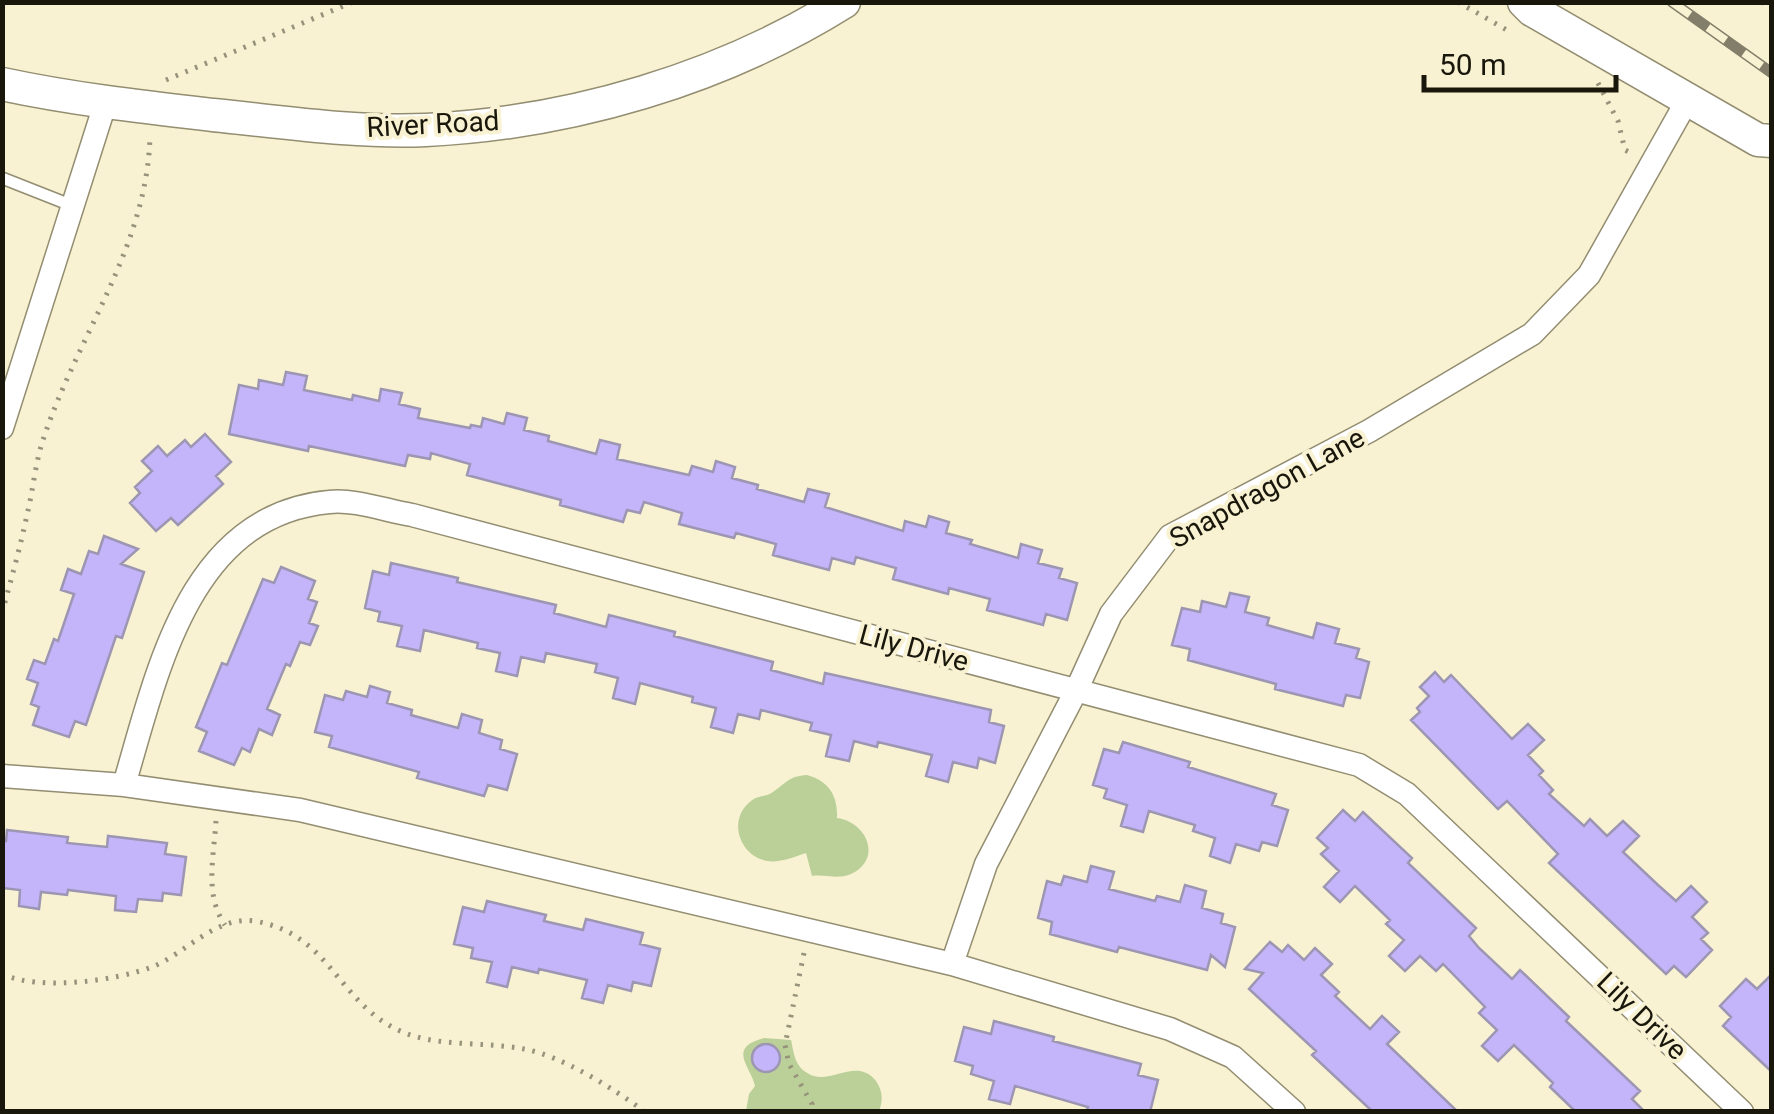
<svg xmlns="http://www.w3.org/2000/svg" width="1774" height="1114" font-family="Roboto,sans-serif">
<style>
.green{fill:#bbd099}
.building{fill:#c4b4f9;stroke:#9c96b2;stroke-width:2.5}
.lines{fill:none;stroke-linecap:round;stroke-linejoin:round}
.lane-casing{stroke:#938d71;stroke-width:14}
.street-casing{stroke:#938d71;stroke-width:25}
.secondary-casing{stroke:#938d71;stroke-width:35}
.path{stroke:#97927b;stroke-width:5;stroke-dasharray:2.5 8;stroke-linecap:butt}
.lane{stroke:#fff;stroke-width:11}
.street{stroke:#fff;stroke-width:22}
.secondary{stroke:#fff;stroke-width:32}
.rail-casing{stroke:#837e69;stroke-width:11}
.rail{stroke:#f8f2d2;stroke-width:8;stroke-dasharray:22;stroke-linecap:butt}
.labels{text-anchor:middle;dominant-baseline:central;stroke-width:8;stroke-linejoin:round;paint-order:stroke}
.street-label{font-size:28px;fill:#19160b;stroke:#f8f2d2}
</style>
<rect width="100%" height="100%" fill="#f8f2d2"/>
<!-- green -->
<path class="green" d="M807,775C829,781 838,796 837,818C867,822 883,859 851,874C838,880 825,874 812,876L806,853C794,857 780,863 767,861C739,856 727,819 751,801C758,795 767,797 773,792C786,783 789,776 807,775Z
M764,1038L791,1040C794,1054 795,1067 809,1074C831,1086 856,1056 876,1081C883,1091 883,1101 879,1111H746L749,1094L755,1086C751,1067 726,1048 764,1038Z"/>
<!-- building -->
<path class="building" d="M286,372L307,376L304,390L352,400L353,395L379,401L381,389L402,393L399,404L420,409L418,418L470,428L471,425L481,427L483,418L504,424L507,413L527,418L524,430L549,436L548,441L596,454L600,440L620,445L617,459L689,475L692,466L713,472L716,461L735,467L732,478L758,485L757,489L804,502L808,489L829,494L825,507L903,531L905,521L926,527L929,516L949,522L946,533L972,540L970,544L1018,558L1021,544L1042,550L1038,563L1062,569L1059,578L1077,583L1067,620L1046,614L1043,625L987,610L990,599L949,588L948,594L893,579L896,568L856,557L854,564L832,558L829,570L773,555L776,544L736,533L734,538L679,524L682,513L644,502L640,513L627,510L623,522L560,505L561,500L467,475L470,464L431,453L430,459L408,455L405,466L309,446L308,451L229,434L239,385L258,389L259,380L283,385Z
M205,434L231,462L216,476L223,484L178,525L171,518L156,531L130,503L140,493L135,487L152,471L142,461L158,446L167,456L185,440L191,447Z
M104,536L138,549L121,564L144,572L122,638L116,636L86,725L75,721L69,737L33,725L39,707L31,704L38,683L27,679L34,660L45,664L54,639L58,641L74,594L61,590L68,569L81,574L89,551L98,554Z
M391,563L458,578L457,582L556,605L554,613L606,627L609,615L675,632L674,636L773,662L771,670L823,684L825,673L991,710L989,722L1004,726L995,763L979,758L977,768L953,762L948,782L926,776L932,755L878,742L877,747L854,741L849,761L826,756L831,735L810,730L812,723L761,710L759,719L738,714L733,733L711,727L716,708L692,702L693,697L640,683L635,704L613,698L618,678L595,672L597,664L546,653L544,662L521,657L517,676L496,671L500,653L477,648L478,643L424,630L420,651L397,646L402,626L378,621L380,612L365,608L373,571L389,575Z
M281,567L315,581L308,599L317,602L309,623L318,626L310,645L300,642L290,666L286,664L267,709L280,715L272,735L259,729L250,752L242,748L234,765L199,751L207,732L196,727L222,663L227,665L263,579L274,583Z
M1230,593L1249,597L1245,612L1269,618L1267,625L1313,638L1317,623L1339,629L1335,643L1359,649L1356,658L1369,662L1360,698L1346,695L1343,706L1275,689L1276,684L1188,660L1190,649L1172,645L1182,608L1200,612L1202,601L1226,607Z
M1435,672L1444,682L1451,675L1512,739L1528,724L1544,740L1528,755L1543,771L1539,775L1553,790L1549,794L1584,826L1590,819L1607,836L1623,821L1639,836L1623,852L1658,885L1676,901L1691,886L1707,902L1692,917L1708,933L1701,939L1712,950L1686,977L1674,966L1666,974L1549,863L1558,854L1507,801L1498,809L1411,720L1420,712L1417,708L1429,696L1420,687Z
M370,686L390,692L387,703L412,710L411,715L458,728L462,714L482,720L479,733L502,740L500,749L517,754L507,790L488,785L484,796L417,778L419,772L329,747L332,736L315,732L325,695L343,700L346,691L367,697Z
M1123,742L1190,762L1188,767L1276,794L1272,805L1288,810L1277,846L1262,842L1259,851L1236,844L1230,863L1210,856L1215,838L1193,831L1195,825L1149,811L1143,832L1121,826L1127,805L1104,798L1107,789L1093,785L1104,749L1119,753Z
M1343,810L1355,821L1363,812L1412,858L1408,863L1476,928L1469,936L1479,948L1512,979L1520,970L1569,1017L1566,1021L1640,1091L1632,1099L1645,1112H1576L1550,1087L1553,1083L1514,1045L1498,1061L1482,1046L1497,1030L1479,1013L1485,1007L1443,964L1436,971L1420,956L1405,971L1389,956L1404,940L1386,924L1390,920L1355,886L1340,902L1324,887L1339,871L1321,854L1328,848L1317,838Z
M7,830L68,837L67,843L107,847L108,836L167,843L165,854L186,857L181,895L163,893L162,901L138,899L136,912L115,910L116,896L68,890L67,895L41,892L39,909L19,906L20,890L2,888V841H6Z
M1091,866L1114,872L1109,889L1155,901L1157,896L1180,902L1185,885L1206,891L1202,908L1223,914L1221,923L1235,927L1225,967L1211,955L1207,970L1119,947L1117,952L1050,934L1052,922L1038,918L1047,881L1061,885L1064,876L1087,882Z
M487,901L546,915L544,921L583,930L586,919L643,933L640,944L660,949L651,986L633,982L631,991L608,985L603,1003L582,998L587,980L539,969L538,973L512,967L507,987L487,982L492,962L471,958L473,948L454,944L463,907L484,912Z
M1270,942L1282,952L1288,945L1304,960L1315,948L1332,964L1321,975L1339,992L1335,996L1370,1029L1382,1016L1399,1032L1387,1044L1458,1112H1373L1312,1055L1316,1051L1249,989L1263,973L1245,969Z
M1772,974V1072L1723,1026L1731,1017L1720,1006L1746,979L1757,989Z
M994,1021L1054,1037L1053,1041L1141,1064L1138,1075L1158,1080L1150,1112H1086L1088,1107L1015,1086L1010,1104L989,1099L994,1081L971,1074L973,1066L955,1061L964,1027L991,1034Z
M752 1058a14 14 0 1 1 28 0a14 14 0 1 1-28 0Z"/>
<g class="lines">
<defs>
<path id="lane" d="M2,178L73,206"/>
<path id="street" d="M2,428L106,101
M2,776L124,785L300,810L952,964L1170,1029L1233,1057L1294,1112
M124,785C157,674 188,515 329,502C355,499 387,511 412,515L1359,765L1407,794L1742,1112
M952,964L986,864L1076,691L1111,614L1170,536L1369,431L1532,334L1589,275L1688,99"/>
<path id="secondary" d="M1524,2L1532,10L1758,140L1772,141
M2,84C72,99 143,107 213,115C283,122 355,133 426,130C571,123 721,79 844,2"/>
</defs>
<!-- lane casing -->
<use href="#lane" class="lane-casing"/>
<!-- street casing -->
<use href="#street" class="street-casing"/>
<!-- secondary casing -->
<use href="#secondary" class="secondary-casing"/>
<!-- path -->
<path class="path" d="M1458,2L1512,33
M1762,2L1772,9
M166,80L353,2
M1598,83L1618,121L1625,150L1631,153
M2,613C11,580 20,548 27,515C33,491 35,464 43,440C77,336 147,248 150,136
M216,821C214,856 204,895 225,925
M804,953L785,1045L789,1064L812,1104L810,1112
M2,974C39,991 114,981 152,967C185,954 215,916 254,921C329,933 337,1000 396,1029C433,1048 483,1041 524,1049C562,1056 613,1088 645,1112"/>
<!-- lane -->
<use href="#lane" class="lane"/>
<!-- street -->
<use href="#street" class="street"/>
<!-- secondary -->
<use href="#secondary" class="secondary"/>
<defs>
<path id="rail" d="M1672,2L1772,73"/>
</defs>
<!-- rail casing -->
<use href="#rail" class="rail-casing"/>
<!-- rail -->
<use href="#rail" class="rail"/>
</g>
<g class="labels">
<!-- street labels -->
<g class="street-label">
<text transform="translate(433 124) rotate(-3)">River Road</text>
<text transform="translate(1267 488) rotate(-29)">Snapdragon Lane</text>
<text transform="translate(914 648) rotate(15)">Lily Drive</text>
<text transform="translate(1642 1016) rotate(44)">Lily Drive</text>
</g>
</g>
<!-- border -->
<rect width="1774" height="1114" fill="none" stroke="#19160b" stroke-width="10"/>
<!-- scale -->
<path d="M1424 75v15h192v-15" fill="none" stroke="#19160b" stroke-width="5"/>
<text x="1439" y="75" font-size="30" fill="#19160b" stroke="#f8f2d2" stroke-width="8" paint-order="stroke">50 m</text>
</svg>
